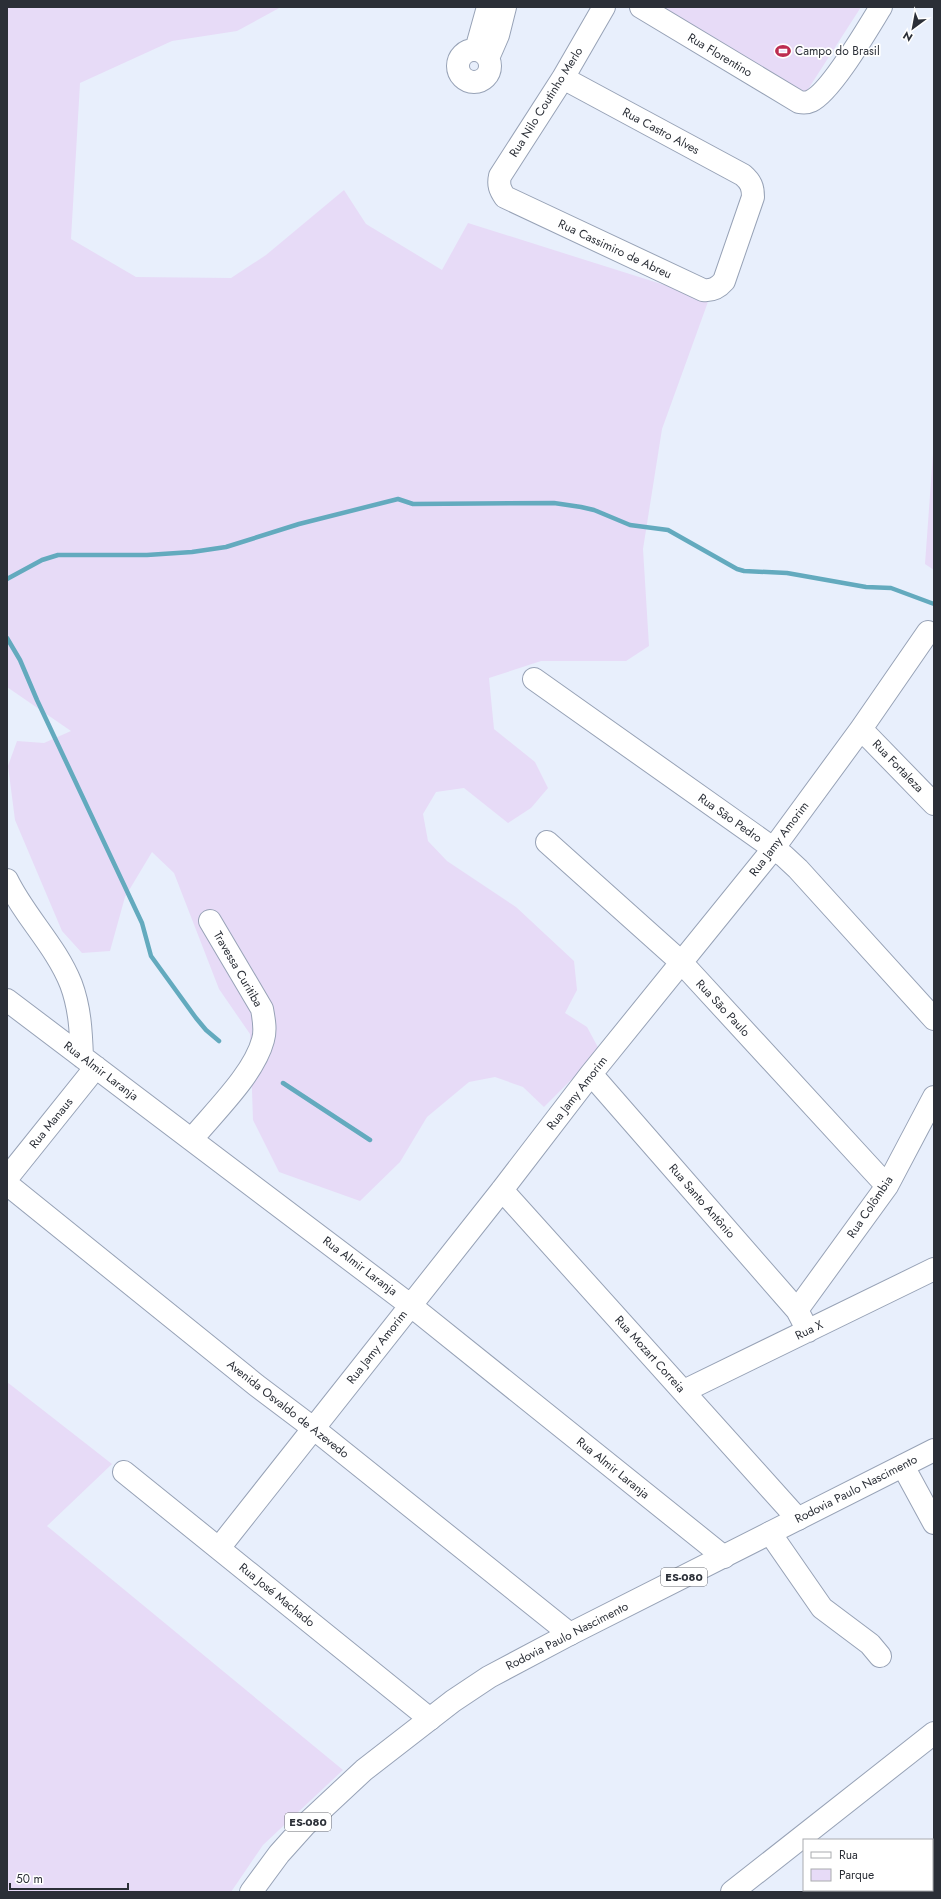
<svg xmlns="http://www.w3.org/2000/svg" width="941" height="1899" font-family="Jost,sans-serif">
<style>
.green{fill:#e7dbf7}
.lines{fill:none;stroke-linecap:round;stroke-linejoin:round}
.stream{stroke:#63aabe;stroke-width:4.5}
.minor-casing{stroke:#97a2b6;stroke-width:24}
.major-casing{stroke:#97a2b6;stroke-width:24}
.minor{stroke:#fff;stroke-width:22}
.major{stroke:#fff;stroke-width:22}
.labels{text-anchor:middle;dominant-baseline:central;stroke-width:3.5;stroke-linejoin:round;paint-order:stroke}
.shield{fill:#fff;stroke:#6b6d73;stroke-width:1}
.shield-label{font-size:11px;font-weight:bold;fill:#2b2f37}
.poi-label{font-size:12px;fill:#2b2f37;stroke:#fff;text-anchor:start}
.street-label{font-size:12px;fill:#2b2f37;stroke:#fff}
</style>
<rect width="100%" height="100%" fill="#e8effc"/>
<!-- green -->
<path class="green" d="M7,7H281L237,31L172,41L80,83L71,239L136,277L231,278L266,255L344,190L366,224L442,270L468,223L709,299L662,429L643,549L649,646L626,661H541L489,678L494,729L535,762L548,788L531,808L508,823L464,788L436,792L423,814L428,841L447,861L516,907L574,961L577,990L565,1013L587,1027L600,1051L544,1107L523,1087L495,1077L469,1082L427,1117L400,1162L360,1201L279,1172L253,1120L250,1034L219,989L174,873L152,852L125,897L110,951L82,953L62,931L15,820L8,766L17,741L44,743L71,731L7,687Z
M662,7H861L805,94Z
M934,440V570L925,564Z
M7,1382L112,1464L47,1526L343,1770L263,1845L231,1892H7Z"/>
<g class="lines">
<!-- stream -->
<path class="stream" d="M7,579L42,560L58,555H147L192,552L226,547L299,524L398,499L413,504L554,503L581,507L594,510L630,525L668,530L737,569L744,571L787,573L866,587L891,588L934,604
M7,638L20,660L37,700L142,923L151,956L196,1018L206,1030L219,1041
M283,1083L370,1140"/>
<defs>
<path id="minor" d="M641,7L799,102C804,103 807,103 811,101C831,92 868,28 881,7
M458 66a16 16 0 1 1 32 0a16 16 0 1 1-32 0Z
M476,50L488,7
M488,58L498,35L505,7
M563,78L743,175C751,182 753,187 753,197L724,281C718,288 712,291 703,290L505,197C500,190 498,185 500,176L563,78L604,7
M534,679L784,856L798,869L934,1019
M861,729L934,804
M547,842L681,962L887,1186
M7,880C25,917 56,946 71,984C80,1008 81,1032 82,1057
M7,1000L410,1305L724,1557
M591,1074L797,1310L808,1331
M192,1139C215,1111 254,1074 263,1040C266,1030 264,1020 262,1009L210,921
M7,1178L96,1067
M7,1184L256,1385L313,1428L570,1634
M502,1190L798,1519
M797,1310L887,1186L934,1097
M684,1391L934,1269
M903,1466L934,1523
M124,1472L430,1719
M770,1533L822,1608L870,1644L880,1656
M219,1548L502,1190L591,1074L773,849L861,729L928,632
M732,1892L934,1733"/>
<path id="major" d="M251,1892L279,1854L305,1825L364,1770L453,1701L489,1677L570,1634L934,1450"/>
</defs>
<!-- minor casing -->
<use href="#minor" class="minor-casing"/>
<!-- major casing -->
<use href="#major" class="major-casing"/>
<!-- minor -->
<use href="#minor" class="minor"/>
<!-- major -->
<use href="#major" class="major"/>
</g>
<!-- icons -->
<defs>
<symbol id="stadium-bare" viewBox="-9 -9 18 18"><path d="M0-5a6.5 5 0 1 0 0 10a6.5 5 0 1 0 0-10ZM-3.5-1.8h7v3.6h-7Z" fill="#bd2c50" stroke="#fff" stroke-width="2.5" paint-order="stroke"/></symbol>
</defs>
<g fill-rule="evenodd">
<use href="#stadium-bare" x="772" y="40" width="22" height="22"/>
</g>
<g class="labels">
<!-- shield labels -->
<g class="shield">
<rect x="661" y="1568" width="46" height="18" rx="3"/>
<rect x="285" y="1813" width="46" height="18" rx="3"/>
</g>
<g class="shield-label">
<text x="684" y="1577">ES-080</text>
<text x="308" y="1822">ES-080</text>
</g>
<!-- poi labels -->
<g class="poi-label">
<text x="795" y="51">Campo do Brasil</text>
</g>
<!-- street labels -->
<g class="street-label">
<text transform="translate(720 55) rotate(31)">Rua Florentino</text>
<text transform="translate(546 102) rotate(-58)">Rua Nilo Coutinho Merlo</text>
<text transform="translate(661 131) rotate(28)">Rua Castro Alves</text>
<text transform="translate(615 249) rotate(25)">Rua Cassimiro de Abreu</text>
<text transform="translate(898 766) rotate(46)">Rua Fortaleza</text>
<text transform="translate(730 818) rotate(35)">Rua São Pedro</text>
<text transform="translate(779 839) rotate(-53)">Rua Jamy Amorim</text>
<text transform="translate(238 969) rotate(60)">Travessa Curitiba</text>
<text transform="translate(723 1008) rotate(47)">Rua São Paulo</text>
<text transform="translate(101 1071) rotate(37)">Rua Almir Laranja</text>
<text transform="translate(577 1093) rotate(-52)">Rua Jamy Amorim</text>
<text transform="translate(51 1123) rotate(-51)">Rua Manaus</text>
<text transform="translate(702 1201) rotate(49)">Rua Santo Antônio</text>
<text transform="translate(870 1207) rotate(-56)">Rua Colômbia</text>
<text transform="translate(360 1266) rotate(37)">Rua Almir Laranja</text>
<text transform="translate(809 1330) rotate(-26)">Rua X</text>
<text transform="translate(377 1347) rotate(-52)">Rua Jamy Amorim</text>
<text transform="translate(650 1354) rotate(48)">Rua Mozart Correia</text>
<text transform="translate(288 1409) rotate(38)">Avenida Osvaldo de Azevedo</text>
<text transform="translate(613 1468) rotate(39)">Rua Almir Laranja</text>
<text transform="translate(856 1489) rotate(-27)">Rodovia Paulo Nascimento</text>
<text transform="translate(277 1595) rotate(39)">Rua José Machado</text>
<text transform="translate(567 1636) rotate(-27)">Rodovia Paulo Nascimento</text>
</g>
</g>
<!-- border -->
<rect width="941" height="1899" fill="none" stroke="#2b2f37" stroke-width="16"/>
<!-- legend -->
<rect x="803" y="1839" width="130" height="52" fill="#ffffff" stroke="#aaacaf"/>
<rect x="811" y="1852" width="20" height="6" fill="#ffffff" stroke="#aaacaf"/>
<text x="839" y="1859" font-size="12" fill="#2b2f37">Rua</text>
<rect x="811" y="1869" width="20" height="12" fill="#e7dbf7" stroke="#aaacaf"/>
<text x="839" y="1879" font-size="12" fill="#2b2f37">Parque</text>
<!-- north arrow -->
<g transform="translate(913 28) rotate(212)" stroke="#ffffff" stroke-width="3" paint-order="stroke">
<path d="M0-3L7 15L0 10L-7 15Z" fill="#2b2f37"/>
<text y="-6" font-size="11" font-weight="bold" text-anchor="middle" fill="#2b2f37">N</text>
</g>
<!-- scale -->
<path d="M10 1883v6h118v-6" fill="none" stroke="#2b2f37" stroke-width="2"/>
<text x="16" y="1883" font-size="12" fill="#2b2f37" stroke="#ffffff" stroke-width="3" paint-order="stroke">50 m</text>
</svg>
